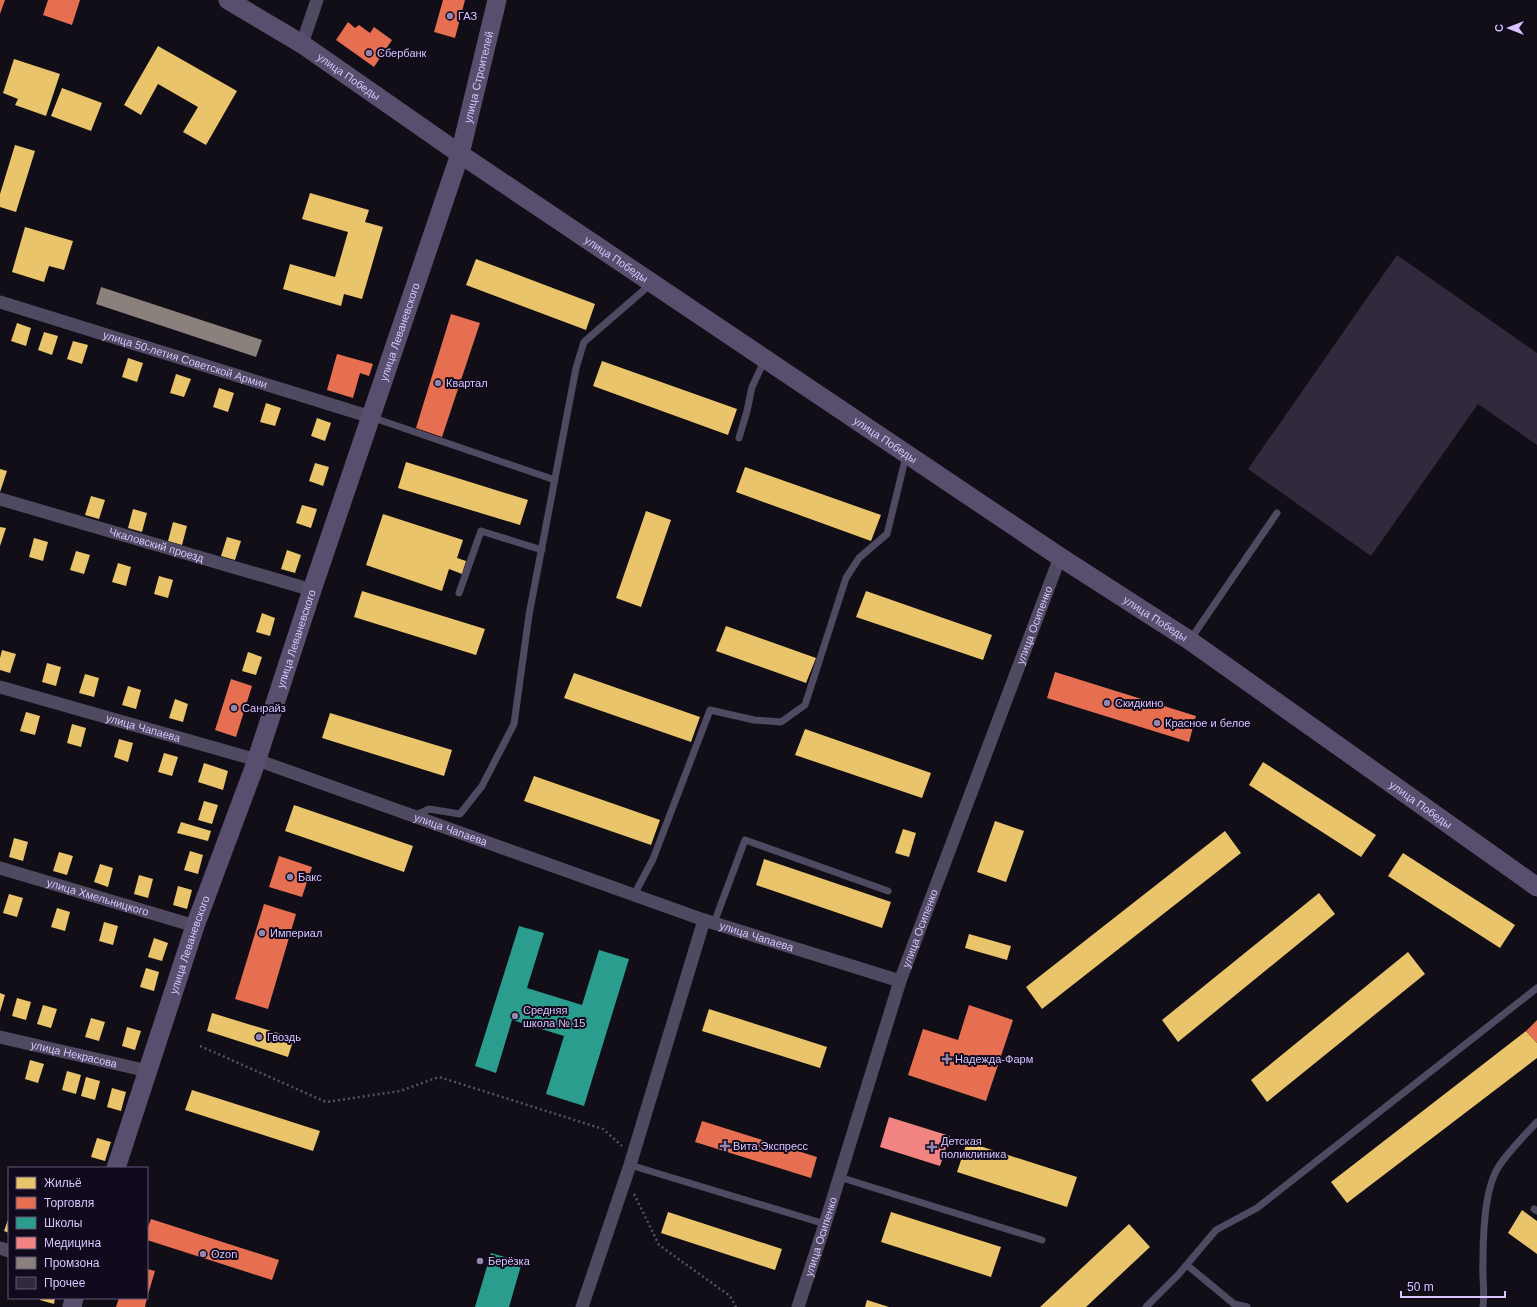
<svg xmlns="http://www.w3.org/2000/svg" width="1537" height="1307" font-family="Arial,sans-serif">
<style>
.homes{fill:#e9c46a}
.shops{fill:#e76f51}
.schools{fill:#2a9d8f}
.health{fill:#f28482}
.industry{fill:#8a817c}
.building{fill:#312a3c}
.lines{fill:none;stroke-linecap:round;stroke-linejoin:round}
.path{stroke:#4c5667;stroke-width:2.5;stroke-dasharray:2 3;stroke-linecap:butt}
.lane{stroke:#4f4961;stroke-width:7}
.street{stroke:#4f4961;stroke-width:13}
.secondary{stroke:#574f6d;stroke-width:19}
.poi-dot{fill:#9385ae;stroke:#110a1c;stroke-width:1.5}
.labels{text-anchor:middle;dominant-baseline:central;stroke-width:4;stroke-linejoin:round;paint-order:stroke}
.poi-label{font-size:11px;fill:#d8c5ff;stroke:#110a1c;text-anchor:start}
.street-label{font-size:11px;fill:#d8c5ff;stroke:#110a1c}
</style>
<rect width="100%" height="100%" fill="#120e18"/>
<!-- homes -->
<path class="homes" d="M158,46L237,91L206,145L183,132L198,107L158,84L141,115L124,105Z
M14,59L60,74L46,116L15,105L18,99L3,93Z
M62,88L102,103L91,131L51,116Z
M15,145L35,151L16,212L0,207V194Z
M310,193L369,210L365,222L383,227L362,299L344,294L341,306L283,289L290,264L335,277L348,232L302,219Z
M25,227L73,241L64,270L49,266L44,282L12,272Z
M476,259L595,304L586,330L466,285Z
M17,323L31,328L26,346L11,341Z
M44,332L58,336L52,355L38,350Z
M73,341L88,345L82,364L67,359Z
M128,358L143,363L137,382L122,377Z
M602,361L737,409L728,435L593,386Z
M176,374L191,379L184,397L170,393Z
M219,388L234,393L228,412L213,407Z
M266,403L281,408L275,426L260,422Z
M317,418L331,423L325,441L311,436Z
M406,462L528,500L520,525L398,488Z
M315,463L329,467L323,486L309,481Z
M745,467L881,515L871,541L736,492Z
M0,469L7,471L0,492Z
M91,496L105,500L99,519L85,515Z
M302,505L317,509L311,528L296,523Z
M133,509L147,513L142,532L128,528Z
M646,511L671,520L641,607L616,598Z
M383,514L463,540L457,558L466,561L462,574L449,569L442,591L366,565Z
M173,522L187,526L182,545L168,541Z
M0,527L6,528L0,546Z
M227,537L241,541L235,560L221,556Z
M34,538L48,542L43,561L29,557Z
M287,550L301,555L295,573L281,569Z
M76,551L90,555L84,574L70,570Z
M118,563L131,567L126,586L112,582Z
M159,576L173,580L168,598L154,594Z
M362,591L485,629L476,655L354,617Z
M866,591L992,635L983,660L856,617Z
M262,613L275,618L270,636L256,632Z
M726,626L816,658L806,683L716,651Z
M2,650L16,654L10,673L0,670V658Z
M248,652L262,657L256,675L242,671Z
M47,663L61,667L56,686L42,682Z
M574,673L700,717L691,742L564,698Z
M85,674L99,678L94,697L79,693Z
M128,686L141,690L136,709L122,705Z
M175,699L188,704L183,722L169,718Z
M26,712L40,716L35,735L20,731Z
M330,713L452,750L444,776L322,738Z
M72,724L86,728L81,747L67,743Z
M805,729L931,773L922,798L795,755Z
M119,739L133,743L128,762L114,757Z
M164,753L178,757L172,776L158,772Z
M1263,762L1376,835L1361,857L1249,785Z
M204,763L228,771L223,790L198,782Z
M534,776L660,820L651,845L524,801Z
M204,801L218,805L212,824L198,820Z
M294,805L413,846L404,872L285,831Z
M995,821L1024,831L1006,882L977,872Z
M181,822L211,831L208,841L177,833Z
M903,829L916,833L909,857L895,853Z
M1225,831L1241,853L1042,1009L1026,987Z
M14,838L28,842L23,861L9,857Z
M190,851L203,855L198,874L184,870Z
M59,852L73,856L67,875L53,871Z
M1403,853L1515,925L1500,948L1388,876Z
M764,859L891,902L882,928L756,885Z
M100,864L113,868L108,887L94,882Z
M139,875L153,879L148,898L134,894Z
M178,886L192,890L187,909L173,905Z
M1319,893L1335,914L1178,1042L1162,1020Z
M9,894L23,898L17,917L3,913Z
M57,908L70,912L65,931L51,927Z
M104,922L118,926L113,945L99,941Z
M969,934L1011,946L1007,960L965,948Z
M154,938L168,943L162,961L148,957Z
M1408,952L1425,974L1267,1102L1251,1080Z
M146,968L159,972L154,991L140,987Z
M0,993L5,995L0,1012Z
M17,998L31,1002L26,1020L12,1016Z
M43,1005L57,1009L51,1028L37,1024Z
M709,1009L827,1047L820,1068L702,1031Z
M212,1013L294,1038L288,1057L207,1031Z
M91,1018L105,1022L99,1041L85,1037Z
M127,1027L141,1031L135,1050L122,1046Z
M1526,1031L1537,1043V1058L1347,1203L1331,1182Z
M30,1060L44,1064L38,1083L25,1079Z
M67,1071L81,1075L76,1094L62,1090Z
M86,1077L100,1081L95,1100L81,1096Z
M112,1088L126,1092L121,1111L107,1107Z
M192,1090L320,1131L313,1151L185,1110Z
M97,1138L111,1142L105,1161L91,1157Z
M967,1142L1077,1177L1067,1207L957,1172Z
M1522,1210L1537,1221V1254L1508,1233Z
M668,1212L782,1249L775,1270L661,1233Z
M891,1212L1001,1247L991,1277L881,1242Z
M9,1217V1233L4,1231Z
M1129,1224L1150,1247L1086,1307H1040Z
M40,1298H55L54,1304L40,1300Z
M867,1300L889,1307H865Z"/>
<!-- shops -->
<path class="shops" d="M0,0H5L0,14Z
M48,0H80L72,25L43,15Z
M443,0H465L455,38L434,32Z
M348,22L355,28L359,25L370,33L374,27L392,40L374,67L336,40Z
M451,314L480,323L442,437L416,428Z
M337,354L373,364L369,376L360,373L353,398L327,390Z
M1055,672L1196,716L1189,742L1047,698Z
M231,679L252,686L236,737L215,730Z
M279,856L312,867L302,897L269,887Z
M264,904L296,914L268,1009L235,999Z
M969,1005L1013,1020L986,1101L908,1075L923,1029L958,1040Z
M1537,1020V1043L1526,1031Z
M702,1121L817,1157L811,1178L695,1142Z
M151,1219L279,1260L272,1280L147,1240V1230Z
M147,1269L155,1271L147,1298Z
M119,1298H147L145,1307H116Z"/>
<!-- schools -->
<path class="schools" d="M519,926L544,933L527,988L582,1005L599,950L629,959L584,1106L546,1094L564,1036L512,1020L496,1073L475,1066Z
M491,1253L522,1262L509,1307H475Z"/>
<!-- health -->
<path class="health" d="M889,1117L950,1136L940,1166L880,1147Z"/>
<!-- industry -->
<path class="industry" d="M101,287L262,340L256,357L96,304Z"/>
<!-- building -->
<path class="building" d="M1397,255L1537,353V445L1478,404L1371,556L1248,469Z"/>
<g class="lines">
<!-- path -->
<path class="path" d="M200,1046L326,1102L400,1091L439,1077L603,1129L622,1146
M634,1194L659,1245L730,1296L736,1307"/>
<!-- lane -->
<path class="lane" d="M371,417L555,480
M739,438L747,411L752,387L765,359
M459,593L481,531L542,550
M1190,640L1277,513
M414,816L429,809L460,814L482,786L514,724L529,615L576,368L584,342L652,283
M634,895L653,859L710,710L754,720L781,722L805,705L846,578L859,558L887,534L906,456
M714,923L745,840L888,891
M630,1165L825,1224
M839,1177L1042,1240
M1534,1209L1537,1211
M1187,1265L1234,1304L1247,1307
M1146,1307L1178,1275L1216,1230L1257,1208L1537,988
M1483,1307C1485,1292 1482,1277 1483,1261C1483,1234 1484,1188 1499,1166C1510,1150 1524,1136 1537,1122"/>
<!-- street -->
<g class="street">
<path d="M302,44L317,0"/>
<path id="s1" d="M0,302L371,417"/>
<path id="s2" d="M0,499L312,590"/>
<path id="s3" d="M0,687L257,760L704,920L900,981"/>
<path id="s4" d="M0,868L195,926"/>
<path id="s5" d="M0,1037L148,1071"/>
<path d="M0,1248L9,1251"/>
<path d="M582,1307L630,1165L704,920"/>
<path id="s6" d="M798,1307L825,1224L900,981L1060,557"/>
</g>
<!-- secondary -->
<g class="secondary">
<path id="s7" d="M228,0L302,44L460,154L1060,557L1189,640L1537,887"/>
<path id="s8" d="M116,1168L195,926L254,768L312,590L460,154L497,0"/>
<path d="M72,1307L74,1298"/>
</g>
</g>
<!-- markers -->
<g class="poi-dot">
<circle cx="450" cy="16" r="4"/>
<circle cx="369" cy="53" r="4"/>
<circle cx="438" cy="383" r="4"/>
<circle cx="1107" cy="703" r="4"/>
<circle cx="234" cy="708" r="4"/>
<circle cx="1157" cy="723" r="4"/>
<circle cx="290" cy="877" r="4"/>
<circle cx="262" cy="933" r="4"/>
<circle cx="515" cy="1016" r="4"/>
<circle cx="259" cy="1037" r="4"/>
<path d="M945 1053h4v4h4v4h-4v4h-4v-4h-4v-4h4z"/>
<path d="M723 1140h4v4h4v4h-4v4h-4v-4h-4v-4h4z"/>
<path d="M930 1141h4v4h4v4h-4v4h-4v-4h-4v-4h4z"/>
<circle cx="203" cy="1254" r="4"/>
<circle cx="480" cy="1261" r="4"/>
</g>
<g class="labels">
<!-- poi labels -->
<g class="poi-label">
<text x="458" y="16">ГАЗ</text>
<text x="377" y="53">Сбербанк</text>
<text x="446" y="383">Квартал</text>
<text x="1115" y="703">Скидкино</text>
<text x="242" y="708">Санрайз</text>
<text x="1165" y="723">Красное и белое</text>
<text x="298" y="877">Бакс</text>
<text x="270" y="933">Империал</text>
<text x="523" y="1010">Средняя<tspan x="523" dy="13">школа № 15</tspan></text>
<text x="267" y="1037">Гвоздь</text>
<text x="955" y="1059">Надежда-Фарм</text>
<text x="941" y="1141">Детская<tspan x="941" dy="13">поликлиника</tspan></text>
<text x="733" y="1146">Вита Экспресс</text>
<text x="211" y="1254">Ozon</text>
<text x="488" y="1261">Берёзка</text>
</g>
<!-- street labels -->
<g class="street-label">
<text stroke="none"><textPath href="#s7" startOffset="143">улица Победы</textPath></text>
<text stroke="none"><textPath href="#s8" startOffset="1150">улица Строителей</textPath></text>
<text stroke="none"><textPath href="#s7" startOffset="467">улица Победы</textPath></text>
<text stroke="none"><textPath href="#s8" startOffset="883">улица Леваневского</textPath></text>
<text stroke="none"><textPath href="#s1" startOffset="194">улица 50-летия Советской Армии</textPath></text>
<text stroke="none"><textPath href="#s7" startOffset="791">улица Победы</textPath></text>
<text stroke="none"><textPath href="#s2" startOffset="163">Чкаловский проезд</textPath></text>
<text stroke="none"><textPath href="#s7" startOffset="1115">улица Победы</textPath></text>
<text stroke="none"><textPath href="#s6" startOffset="722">улица Осипенко</textPath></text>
<text stroke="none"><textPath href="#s8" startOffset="559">улица Леваневского</textPath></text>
<text stroke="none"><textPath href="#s3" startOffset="149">улица Чапаева</textPath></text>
<text stroke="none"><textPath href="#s7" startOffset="1439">улица Победы</textPath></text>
<text stroke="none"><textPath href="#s3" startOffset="473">улица Чапаева</textPath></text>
<text stroke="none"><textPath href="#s4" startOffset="102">улица Хмельницкого</textPath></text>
<text stroke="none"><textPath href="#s6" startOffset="398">улица Осипенко</textPath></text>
<text stroke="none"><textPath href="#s3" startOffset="797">улица Чапаева</textPath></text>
<text stroke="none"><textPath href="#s8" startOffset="235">улица Леваневского</textPath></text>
<text stroke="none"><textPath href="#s5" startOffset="76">улица Некрасова</textPath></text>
<text stroke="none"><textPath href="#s6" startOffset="74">улица Осипенко</textPath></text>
</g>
</g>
<!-- legend -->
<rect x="8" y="1167" width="140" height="132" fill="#110a1c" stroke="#615577"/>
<rect x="16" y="1177" width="20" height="12" fill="#e9c46a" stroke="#615577"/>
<text x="44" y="1187" font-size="12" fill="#d8c5ff">Жильё</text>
<rect x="16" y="1197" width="20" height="12" fill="#e76f51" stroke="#615577"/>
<text x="44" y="1207" font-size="12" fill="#d8c5ff">Торговля</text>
<rect x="16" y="1217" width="20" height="12" fill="#2a9d8f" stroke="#615577"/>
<text x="44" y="1227" font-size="12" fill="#d8c5ff">Школы</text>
<rect x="16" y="1237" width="20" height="12" fill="#f28482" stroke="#615577"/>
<text x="44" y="1247" font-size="12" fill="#d8c5ff">Медицина</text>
<rect x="16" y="1257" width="20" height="12" fill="#8a817c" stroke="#615577"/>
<text x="44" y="1267" font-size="12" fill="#d8c5ff">Промзона</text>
<rect x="16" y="1277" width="20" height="12" fill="#312a3c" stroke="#615577"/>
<text x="44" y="1287" font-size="12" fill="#d8c5ff">Прочее</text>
<!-- north arrow -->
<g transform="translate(1509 28) rotate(270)" stroke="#110a1c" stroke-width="3" paint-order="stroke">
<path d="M0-3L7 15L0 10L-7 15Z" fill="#d8c5ff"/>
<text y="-6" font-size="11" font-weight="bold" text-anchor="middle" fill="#d8c5ff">С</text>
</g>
<!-- scale -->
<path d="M1401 1291v6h104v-6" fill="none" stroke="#d8c5ff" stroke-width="2"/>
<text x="1407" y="1291" font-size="12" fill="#d8c5ff" stroke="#110a1c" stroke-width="3" paint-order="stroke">50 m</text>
</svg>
